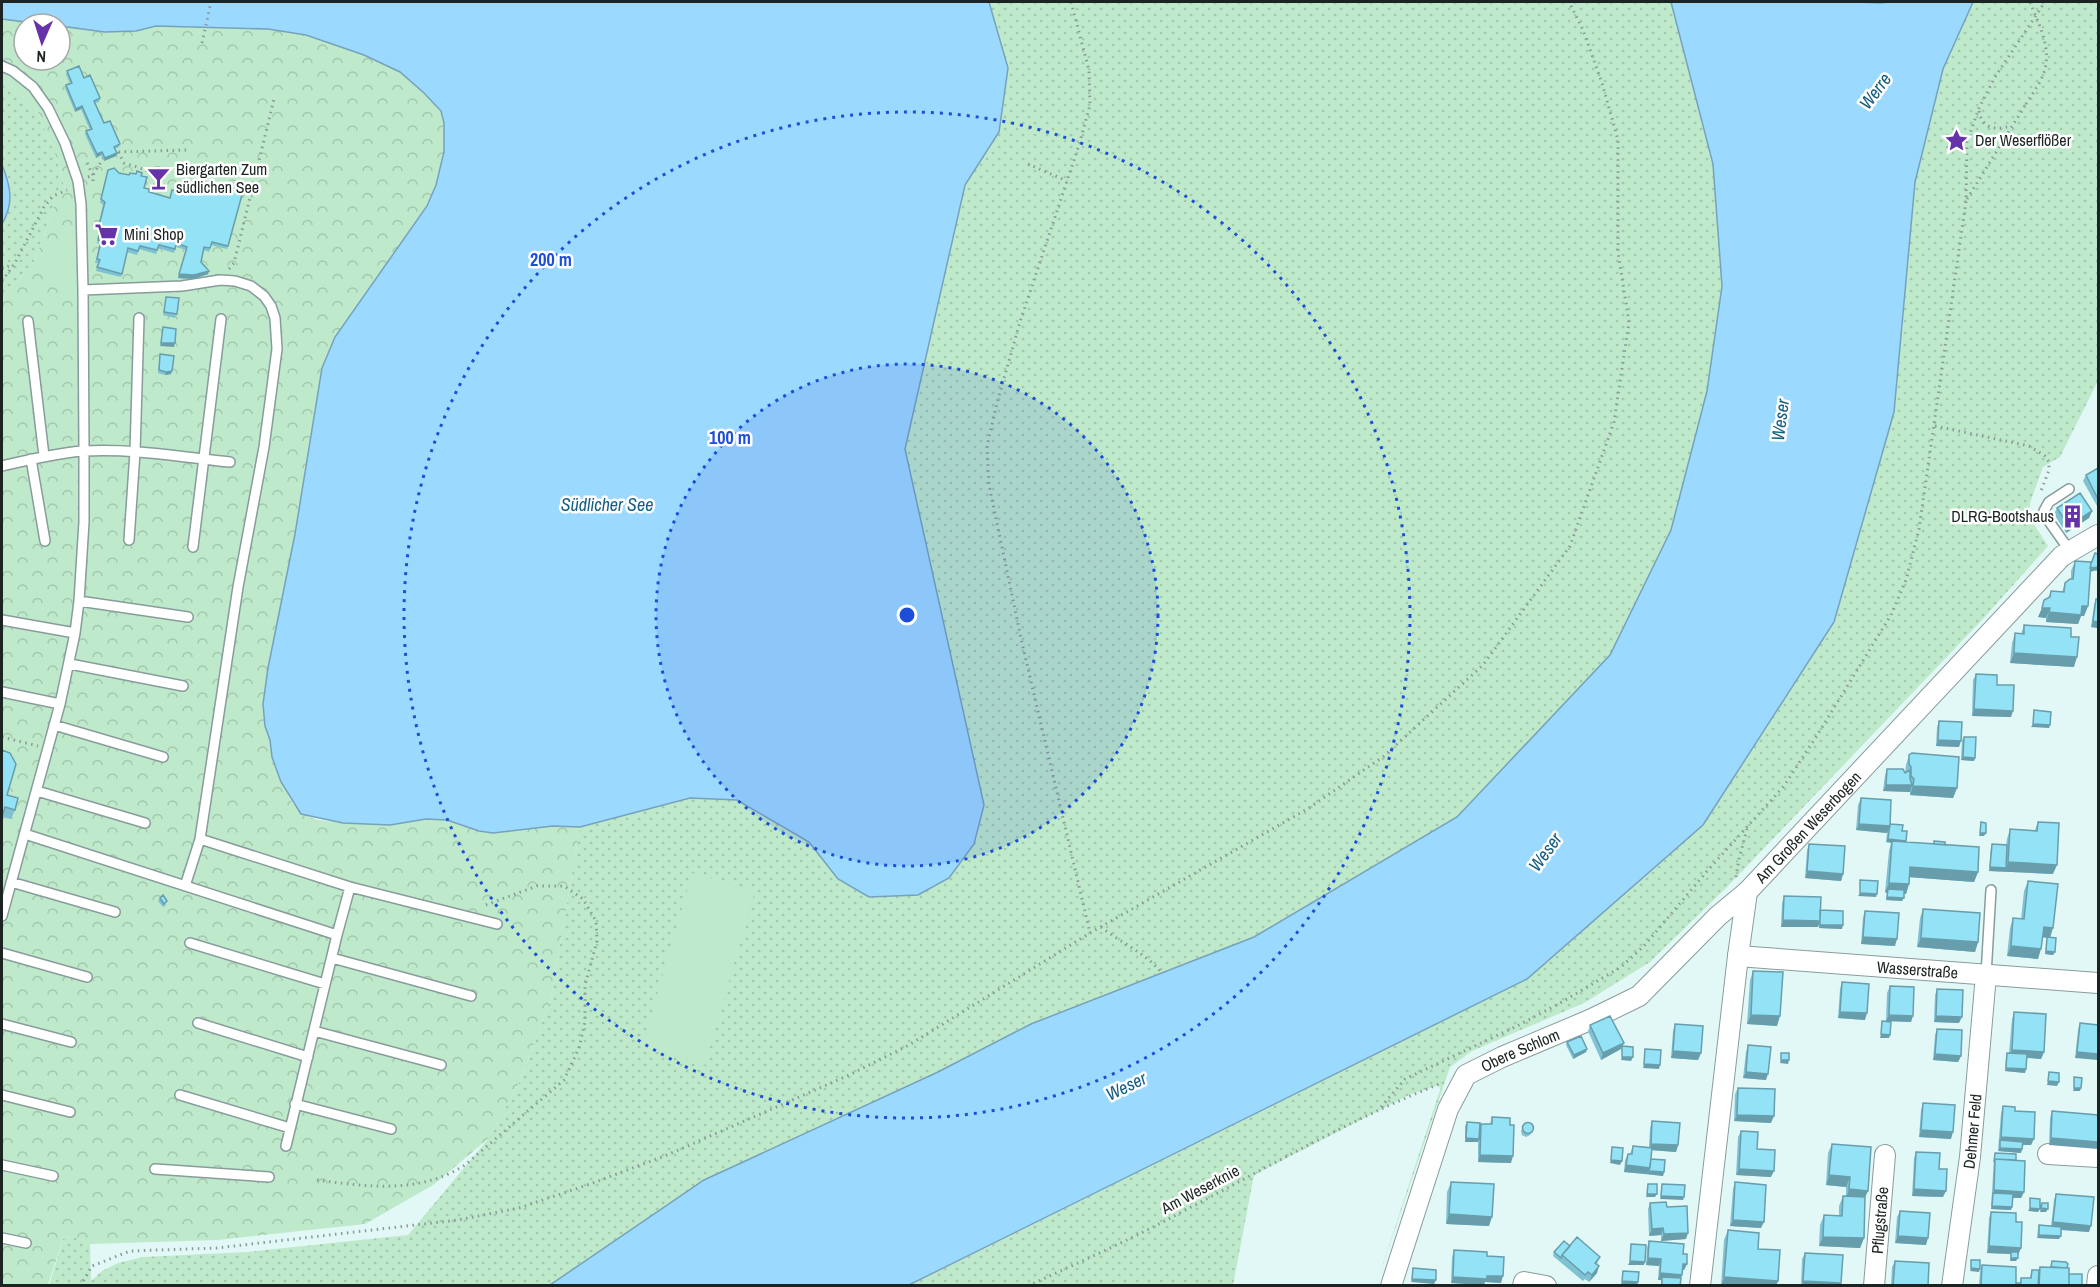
<svg xmlns="http://www.w3.org/2000/svg" width="2100" height="1287" font-family="'Archivo Narrow',sans-serif">
<style>
.grass{fill:url(#grass-dots)}
.park{fill:url(#park-crowns)}
.pitch{fill:#bee9ca}
.water{fill:#9cd9ff;stroke:#75a2bd;stroke-width:1.5}
.lines{fill:none;stroke-linecap:round;stroke-linejoin:round}
.lane-casing{stroke:#889c9c;stroke-width:12}
.street-casing{stroke:#889c9c;stroke-width:22}
.path{stroke:#8a9a9a;stroke-width:3;stroke-dasharray:1.5 4.5;stroke-linecap:butt}
.lane{stroke:#fff;stroke-width:9}
.street{stroke:#fff;stroke-width:20}
.path-bridge{stroke:#8a9a9a;stroke-width:3;stroke-dasharray:1.5 4.5;stroke-linecap:butt}
.wall{fill:#7fc2d4}
.shaded-wall{fill:#689eac}
.building{fill:#94e2f6;stroke:#689eac;stroke-width:1.5}
.ring{fill:none;stroke:#1d4ed8;stroke-width:3;stroke-dasharray:3 6}
.labels{text-anchor:middle;dominant-baseline:central;stroke-width:5;stroke-linejoin:round;paint-order:stroke}
.poi-label{font-size:16px;fill:#1b2323;stroke:#fff;text-anchor:start}
.street-label{font-size:16px;fill:#1b2323;stroke:#fff}
.water-label{font-size:18px;font-style:italic;fill:#165e82;stroke:#fff}
.centre{fill:#1d4ed8;stroke:#fff;stroke-width:3}
.ring-label{font-size:18px;text-anchor:middle;font-weight:bold;fill:#1d4ed8;stroke:#fff;stroke-width:5;stroke-linejoin:round;paint-order:stroke}
</style>
<defs>
<pattern id="grass-dots" width="8" height="8" patternUnits="userSpaceOnUse" patternTransform="scale(1.5)"><rect width="8" height="8" fill="#bee9ca"/><path d="M2 2h.1M6 6h.1" fill="none" stroke="#a3c8ad" stroke-width="1.8" stroke-linecap="round"/></pattern>
<pattern id="park-crowns" width="20" height="18" patternUnits="userSpaceOnUse" patternTransform="scale(1.5)"><rect width="20" height="18" fill="#bee9ca"/><path d="M2 6a3 3 0 1 1 6 0M12 15a3 3 0 1 1 6 0" fill="none" stroke="#a3c8ad"/></pattern>
</defs>
<rect width="100%" height="100%" fill="#e2f8f7"/>
<!-- grass -->
<path class="grass" d="M989,2H1671L1713,164L1722,285L1707,391L1671,530L1610,655L1457,817L1254,937L1031,1024L938,1072L704,1180L550,1285L49,1286L64,1236L79,1238L90,1244L91,1281L102,1271L118,1263L143,1257L248,1252L408,1235L489,1138L520,1081L551,998L580,827L690,798L737,800L809,842L838,879L949,878L974,844L984,805L905,449L965,185L999,132L1008,68Z
M1973,2H2098V381L2060,457L2043,467L2030,503L2029,512L2031,520L2048,546L1981,621L1728,886L1650,962L1584,1003L1472,1051L1450,1067L1376,1285L1440,1090L1439,1085L1409,1095L1254,1175L1233,1285L909,1286L1527,979L1703,825L1834,622L1894,412L1915,182L1943,69Z
M2,80L13,87L37,110L57,159L65,189L54,207L35,260L2,300V224L8,213L9,181L2,165Z"/>
<!-- park -->
<path class="park" d="M2,19L42,24H24V60H60V26L105,32L136,31L156,26L266,28L306,35L364,55L400,72L424,93L441,111L444,123V152L436,185L427,206L380,275L352,313L322,368L295,534L268,668L263,704L265,726L270,740L272,757L281,782L292,802L301,814L318,820L343,823L390,825L426,819L447,820L479,831L493,833L553,826L580,827L551,998L520,1081L489,1138L433,1185L365,1224L218,1240L90,1244L79,1238L64,1236L48,1285L2,1286V300L35,260L54,207L50,194L65,188L57,159L37,110L13,87L2,80Z"/>
<!-- pitch -->
<path class="pitch" d="M44,247H73V280H44Z
M692,873L755,891L705,1065L642,1047Z"/>
<!-- water -->
<path class="water" d="M2,2H989L1008,68L999,132L965,185L905,449L984,805L974,844L949,878L918,895L869,897L838,879L809,842L737,800L690,798L580,827L553,826L493,833L479,831L447,820L426,819L390,825L343,823L301,814L281,782L272,757L270,740L265,726L263,704L268,668L295,534L322,368L335,337L427,206L436,185L444,152V123L441,111L424,93L400,72L364,55L306,35L268,29L156,26L136,31L105,32L60,26V24H42L2,19Z
M1671,2H1859L1880,3L1890,2H1973L1943,69L1915,182L1894,412L1834,622L1703,825L1527,979L909,1285H550L704,1180L938,1072L1031,1024L1254,937L1457,817L1610,655L1671,530L1707,391L1722,286L1713,164Z
M2,165C11,186 14,204 2,224Z"/>
<g class="lines">
<defs>
<path id="lane" d="M2,66L13,71L33,87L48,108L65,143L78,181L81,204L83,290L84,451V522L79,601L75,633L60,704L2,916
M83,290L182,286L220,280L235,281L251,286L264,296L271,306L275,318L277,349L264,447L238,587L200,839L185,886
M28,321L44,456
M31,459L45,541
M2,466C28,460 56,453 83,451C132,448 182,457 230,462
M2069,489L2049,502L2044,511L2048,520L2070,551
M129,540L135,452L139,318
M193,547L221,319
M79,601L188,617
M2,620L75,633
M70,664L183,686
M2,692L60,704
M54,725L163,757
M37,791L145,823
M25,834L337,935L286,1146
M200,839L350,887L497,924
M11,882L115,912
M337,935L350,887
M190,943L325,984
M2,953L87,977
M332,958L471,996
M1986,975L1991,890
M198,1023L308,1057
M2,1024L71,1042
M314,1031L441,1065
M2,1095L70,1112
M180,1095L290,1128
M295,1104L391,1129
M2,1165L53,1176
M155,1169L269,1177
M2,1238L26,1243"/>
<g id="street">
<path id="s1" d="M1738,956L2098,983"/>
<path d="M2048,1154L2098,1157"/>
<path id="s2" d="M1391,1286L1448,1109L1466,1075L1502,1057L1592,1019L1639,996L1718,916L1747,892"/>
<path d="M1523,1286L1524,1282L1546,1286"/>
<path id="s3" d="M1700,1286L1738,956L1747,892L2062,556L2098,535"/>
<path id="s4" d="M1874,1286L1885,1155"/>
<path id="s5" d="M1952,1286L1970,1157L1986,975"/>
<path d="M2097,1286L2098,1276"/>
</g>
</defs>
<!-- lane casing -->
<use href="#lane" class="lane-casing"/>
<!-- street casing -->
<use href="#street" class="street-casing"/>
<!-- path -->
<path class="path" d="M1071,2L1089,70L1090,105L1079,145L1020,322L997,403L987,446L989,485L1022,643L1090,933
M202,43L211,2
M1979,111C1982,128 1995,131 2010,126
M118,152L124,163L146,170L156,179L154,187L148,192
M113,154L118,152L188,150
M87,163L93,175V182
M1028,164L1067,181
M88,177L93,175L104,157
M1967,199L2026,104
M2,269L13,264
M229,269L234,263L274,99
M2,281L15,263L44,207L53,196L67,190
M1935,426L2029,446L2045,456L2049,462V470L2041,491
M2,737L38,746
M1736,877L1739,859L1748,825
M1101,927C1120,942 1145,953 1160,971
M1381,1107L1405,1079L1517,1026L1562,1002L1621,967L1644,946L1708,870L1784,786L1816,737L1891,615L1906,580L1919,529L1966,201L1967,142L1979,108L1995,77L2045,2
M317,1180C368,1187 420,1194 465,1165L564,1080L579,1048L585,1022V985L597,941L596,921L583,899L564,886H537L483,906
M80,1286L92,1266L130,1251L217,1248L458,1220L519,1208L593,1183L667,1155L847,1076L909,1045L1090,933L1309,808L1384,756L1483,665L1570,546L1614,422L1629,322L1618,252V140L1602,83L1583,30L1569,2
M1028,1286C1077,1263 1128,1241 1176,1215C1265,1169 1348,1120 1442,1083"/>
<!-- lane -->
<use href="#lane" class="lane"/>
<!-- street -->
<use href="#street" class="street"/>
<!-- path-bridge -->
<path class="path-bridge" d="M2026,104C2032,94 2039,85 2043,75C2053,50 2039,25 2030,2"/>
</g>
<!-- wall -->
<path class="wall" d="M67,71L84,78L100,98L99,102L95,103L104,123L120,144L119,147L115,149L117,153L116,156L104,161L101,155L96,158L85,134L86,131L90,130L81,109L75,112L65,88L66,85L70,84L66,74Z
M107,173H119L129,175L141,176L144,188L149,192L170,198L189,194L243,191L227,249L211,245L209,252L204,250L201,262L208,274L193,279L178,278L186,250L176,247L174,253L158,248L156,254L139,249L137,255L127,252L121,277L96,271L98,263H95L100,244L97,243L99,233L97,232L103,205L100,202Z
M166,297L177,314L175,318L163,315Z
M160,354L171,374L165,375L158,373Z
M2098,468V506H2097L2083,481L2086,475Z
M2057,508L2092,511L2089,518L2066,533L2054,514Z
M2075,561L2098,570L2090,572L2088,606L2084,616H2081L2078,624L2046,622V618L2038,617L2048,598L2051,591L2062,592L2065,583L2071,579V571Z
M2096,599H2098V628L2091,627L2094,605Z
M2024,625L2074,667L2010,663L2012,643L2015,633L2021,634Z
M1976,674L2011,717L1972,716L1973,680Z
M1939,721L1959,747L1936,746L1937,727Z
M1964,737L1975,758L1974,761L1961,760L1962,740Z
M2,750L7,795L15,810L11,819L2,817V818Z
M1909,755L1957,788L1953,798L1910,795V792L1883,791L1885,775L1887,769L1905,773L1906,765Z
M1861,798L1890,824L1902,831L1906,841V842L1933,844L1934,841L1945,845L1978,872L1974,882L1910,877L1909,884L1906,894H1904L1902,901L1886,900L1887,893L1885,892L1889,851L1891,843L1886,842L1887,833L1856,830L1858,805Z
M2038,822L2053,874L1989,871L1991,847L1992,844L2006,845L2007,839L2010,829L2035,830Z
M1809,844L1843,874L1841,881L1805,878L1807,850Z
M2028,881L2050,937L2055,952L2053,955L2045,954L2047,938L2042,937L2038,959L2007,956L2010,928L2013,918L2021,919L2024,891Z
M1784,896L1820,910L1842,929L1819,928V924L1818,927H1781L1782,903Z
M160,898L166,905L163,907L158,901Z
M1923,909L1978,942L1975,952L1917,947L1920,918Z
M1865,911L1895,946L1861,944L1863,917Z
M1753,971L1777,1026L1747,1024L1750,980Z
M1842,982L1865,1020L1838,1018L1840,989Z
M1890,986L1911,1022L1886,1021L1887,993Z
M1937,989L1959,1023L1934,1022L1935,995Z
M2014,1012L2044,1052L2041,1059L2027,1058L2025,1073L2005,1071L2006,1056L2007,1053H2009L2012,1019Z
M2080,1023L2098,1025L2075,1058L2078,1030Z
M1675,1024L1701,1053L1698,1060L1671,1058L1673,1031Z
M1590,1025L1624,1043L1621,1049L1601,1060L1588,1031Z
M1937,1029L1961,1056L1958,1062L1933,1060L1935,1035Z
M1567,1042L1587,1049L1586,1052L1573,1059L1566,1045Z
M1748,1045L1766,1080L1743,1078L1746,1052Z
M1738,1088L1771,1123L1734,1121L1735,1094Z
M1923,1103L1951,1139L1919,1137L1921,1110Z
M2003,1106L2015,1111L2031,1145H2022L2021,1153L1998,1151L2001,1113Z
M2052,1111L2098,1115L2049,1145L2050,1118Z
M1492,1117L1511,1163L1478,1162V1142H1465V1126L1467,1122L1480,1127L1481,1124H1490Z
M1652,1121L1678,1145L1676,1152L1652,1150L1651,1159L1664,1172L1663,1176L1624,1172L1625,1160L1628,1154H1630L1633,1146L1649,1147L1650,1128Z
M1524,1124L1533,1128L1530,1135L1526,1137L1522,1135L1521,1131Z
M1741,1131L1757,1149L1771,1177L1736,1175L1738,1137Z
M1832,1144L1865,1198L1864,1238L1860,1248L1819,1246L1820,1225L1824,1215L1839,1216V1206L1843,1196H1846V1187L1826,1185L1828,1153Z
M1916,1152L1939,1169L1943,1197L1912,1196L1914,1158Z
M1995,1153L2016,1160L2024,1192L2021,1198H2013L2011,1210L1991,1209L1994,1157Z
M1451,1182L1489,1226L1446,1224L1447,1192Z
M1735,1182L1761,1228L1730,1226L1733,1189Z
M2056,1194L2089,1232L2061,1230L2059,1239L2037,1238L2038,1228L2039,1225L2051,1226L2054,1200Z
M1650,1203L1667,1207L1686,1239L1661,1241V1235L1649,1236L1648,1209Z
M1900,1211L1926,1245L1895,1243L1897,1217Z
M1991,1212L2016,1222L2021,1248L2018,1255L2016,1261H2010L2011,1254L1987,1253L1989,1218Z
M1728,1230L1778,1281L1776,1286H1721L1724,1240Z
M1649,1241L1683,1254L1687,1264L1684,1270H1682L1680,1286H1661V1280H1658L1659,1266L1646,1265L1647,1248Z
M1570,1246L1600,1257L1597,1264V1273L1589,1282L1585,1279L1583,1281L1553,1256L1554,1252Z
M1454,1250L1487,1256L1501,1283L1485,1282L1484,1285L1451,1283L1452,1257Z
M1805,1253L1841,1283L1840,1286H1801L1802,1259Z
M1895,1261L1928,1286H1891L1892,1267Z
M1982,1265L2016,1283H2020L2021,1278H2030L2032,1270H2039L2040,1267L2067,1268L2069,1274L2082,1286H1979L1980,1272Z"/>
<!-- shaded-wall -->
<path class="shaded-wall" d="M82,106L81,109L75,112L76,109Z
M102,152L101,155L96,158L97,154Z
M117,153L116,156L104,161L105,158Z
M209,271L208,274L193,279L178,278L179,274Z
M161,343H175L174,347L160,346Z
M172,371L171,374L165,375L166,372Z
M2092,511L2089,518L2066,533L2069,526Z
M2098,567V570L2087,572L2089,569Z
M2082,606H2088L2084,616H2081L2078,624L2046,622L2049,612Z
M2042,608H2050L2046,618L2038,617Z
M2093,621L2098,622V628L2091,627Z
M2014,653L2077,657L2074,667L2010,663Z
M1974,709L2013,711L2011,717L1972,716Z
M2033,724L2050,725L2049,728L2031,727Z
M1938,740L1961,741L1959,747L1936,746Z
M1963,757L1975,758L1974,761L1961,760Z
M1886,785H1912L1910,792L1883,791Z
M1913,786L1957,788L1953,798L1910,795Z
M1859,824L1890,826L1887,833L1856,830Z
M1980,833H1986L1984,836H1979Z
M1888,839L1906,841L1905,844L1886,842Z
M2008,862L2057,865L2053,874L1989,871L1990,867L2006,868Z
M1910,867L1978,872L1974,882L1907,877Z
M1807,871L1843,874L1841,881L1805,878Z
M1889,883L1909,884L1906,894L1888,893V889L1887,893L1885,892Z
M1860,893L1877,894L1876,897L1858,896Z
M1887,897L1904,898L1902,901L1886,900Z
M1783,920L1820,921L1818,927H1781Z
M1820,925H1843L1842,929L1819,928Z
M2044,927L2053,928L2050,938L2040,937Z
M1863,937L1897,939L1895,946L1861,944Z
M1921,938L1978,942L1975,952L1917,947Z
M2011,946L2041,949L2038,959L2007,956Z
M2046,951L2055,952L2053,955L2045,954Z
M1840,1012L1867,1013L1865,1020L1838,1018Z
M1751,1015L1780,1016L1777,1026L1747,1024Z
M1889,1015L1913,1016L1911,1022L1886,1021Z
M1936,1016L1962,1017L1959,1023L1934,1022Z
M1881,1034L1890,1035L1889,1038H1880Z
M1624,1043L1621,1049L1601,1060L1603,1053Z
M1587,1049L1586,1052L1573,1059L1574,1055Z
M2012,1050L2044,1052L2041,1059L2009,1056Z
M1673,1051L1701,1053L1698,1060L1671,1058Z
M2077,1052L2098,1054V1060L2075,1058Z
M1935,1054L1961,1056L1958,1062L1933,1060Z
M1622,1057H1633L1631,1061L1621,1060Z
M1781,1060H1789L1788,1064L1780,1063Z
M1644,1064L1660,1065L1659,1069L1643,1068Z
M2006,1068L2026,1069L2025,1073L2005,1071Z
M1746,1072L1768,1074L1766,1080L1743,1078Z
M2048,1081L2059,1082L2057,1086L2047,1085Z
M2074,1088H2081L2080,1091H2073Z
M1737,1115L1774,1116L1771,1123L1734,1121Z
M1921,1130L1953,1132L1951,1139L1919,1137Z
M2001,1137L2034,1139L2031,1145L2000,1144V1140L1999,1144Z
M1466,1138L1479,1139L1478,1142H1465Z
M2051,1138L2098,1142V1149L2049,1145Z
M1651,1144L1678,1145L1676,1152L1649,1150Z
M2000,1148L2022,1149L2021,1153L1998,1151Z
M1480,1155L1513,1156L1511,1163L1478,1162Z
M1611,1160L1622,1161L1620,1165L1610,1163Z
M1626,1165L1650,1168L1647,1174L1624,1172Z
M1739,1169L1774,1171L1771,1177L1736,1175Z
M1649,1171L1664,1172L1663,1176L1647,1174Z
M1829,1175L1850,1177L1846,1187L1826,1185Z
M1849,1189L1868,1191L1864,1200L1846,1199Z
M1914,1189L1946,1191L1943,1197L1912,1196Z
M1994,1190L2024,1192L2021,1198L1993,1197Z
M1647,1194H1657L1655,1197H1646Z
M1661,1196L1684,1197L1683,1200L1660,1199Z
M1992,1206L2012,1207L2011,1210L1991,1209Z
M2030,1208L2040,1209L2038,1212L2028,1211Z
M2041,1208L2048,1209L2046,1212H2040Z
M1449,1214L1492,1217L1489,1226L1446,1224Z
M1733,1220L1764,1222L1761,1228L1730,1226Z
M2053,1222L2091,1226L2089,1232L2051,1229Z
M1663,1228L1661,1235L1649,1236L1652,1229Z
M1688,1233L1686,1239L1661,1241L1664,1234Z
M2039,1235L2061,1236L2059,1239L2037,1238Z
M1898,1236L1928,1238L1926,1245L1895,1243Z
M1823,1237L1864,1238L1860,1248L1819,1246Z
M1989,1246L2021,1248L2018,1255L2011,1254V1252V1254L1987,1253Z
M1648,1258L1661,1259L1659,1266L1646,1265Z
M2011,1258H2018L2016,1261H2010Z
M1630,1261L1645,1262L1644,1265H1628Z
M1683,1264H1687L1684,1270H1680Z
M1599,1266L1597,1273L1589,1282L1592,1275Z
M1971,1268L1980,1269L1979,1272L1970,1271Z
M1660,1273L1682,1275L1680,1281L1662,1277L1661,1280H1658Z
M1487,1276H1503L1501,1283L1485,1282L1484,1285L1451,1283L1453,1277Z
M1724,1277L1778,1281L1776,1286H1721Z
M1412,1279L1436,1280L1434,1284L1411,1282Z
M1622,1281L1638,1282L1637,1285L1621,1284Z
M1803,1281L1841,1283L1840,1286H1802Z"/>
<!-- building -->
<path class="building" d="M79,66L84,78L90,75L100,98L94,101L104,123L110,121L120,144L114,147L117,153L105,158L102,152L97,154L86,131L92,129L82,106L76,109L66,85L72,83L67,71Z
M114,168L119,173L129,175L130,173L136,174L137,171L142,173L141,176L147,177L144,188L149,189V192L170,198L172,190L189,194L190,189L207,193L208,187L225,192L226,186L243,191L228,246L212,242L210,248L204,247L201,262L209,271L194,275L179,274L187,247L176,243L175,249L159,245L157,250L140,246L138,251L128,248L122,274L97,267L100,260L97,259L101,241L98,240L100,229H98L105,202L101,199L108,170Z
M166,297L179,298L177,314L164,312Z
M163,327L176,329L175,343H161Z
M160,354L174,356L172,371L166,372L159,370Z
M2098,468V499L2086,475Z
M2080,493L2092,511L2069,526L2057,508Z
M2095,553L2098,554V567L2090,568L2091,564Z
M2075,561L2091,562L2088,606H2082L2081,615L2049,612L2050,608H2042L2044,600L2050,597L2051,591L2064,592L2065,583L2070,579H2073Z
M2096,599H2098V622L2093,621Z
M2024,625L2071,628V637H2079L2077,657L2014,653L2015,633L2024,634Z
M1976,674L1997,675V685H2014L2013,711L1974,709Z
M2034,710L2051,712L2050,725L2033,724Z
M1939,721L1962,722L1961,741L1938,740Z
M1964,737H1976L1975,758L1963,757Z
M2,750L10,753L16,764L7,795L18,798L15,810L5,807L2,817Z
M1912,753L1959,757L1957,788L1913,786L1914,779L1911,776V767L1909,764V755Z
M1887,769H1903L1905,773L1910,770V779L1912,785H1886Z
M1861,798L1891,800L1890,826L1859,824Z
M1981,822L1986,823V833H1980Z
M2038,822L2059,823L2057,865L2008,862L2010,829L2037,831Z
M1890,824L1903,825L1902,831H1907L1906,841L1888,839Z
M1892,841L1979,847L1978,872L1910,867L1909,884L1889,883Z
M1934,841L1945,842V845L1934,844Z
M1809,844L1845,846L1843,874L1807,871Z
M1992,844L2007,845L2006,868L1990,867Z
M1860,880L1878,881L1877,894L1860,893Z
M2028,881L2058,884L2053,928L2044,927L2041,949L2011,946L2013,918L2024,919Z
M1888,889L1904,890V898L1887,897Z
M163,895L167,901L164,904L160,898Z
M1784,896L1821,897L1820,921L1783,920Z
M1923,909L1980,913L1978,942L1921,938Z
M1820,910L1843,911V925H1820Z
M1865,911L1899,913L1897,939L1863,937Z
M2047,937L2056,938L2055,952L2046,951Z
M1753,971L1783,972L1780,1016L1751,1015Z
M1842,982L1869,984L1867,1013L1840,1012Z
M1890,986L1914,987L1913,1016L1889,1015Z
M1937,989L1963,990L1962,1017L1936,1016Z
M2014,1012L2046,1014L2044,1052L2012,1050Z
M1610,1016L1624,1043L1603,1053L1590,1025Z
M1882,1021L1891,1022L1890,1035L1881,1034Z
M2080,1023L2098,1025V1054L2077,1052Z
M1675,1024L1703,1026L1701,1053L1673,1051Z
M1937,1029L1962,1030L1961,1056L1935,1054Z
M1581,1036L1587,1049L1574,1055L1567,1042Z
M1748,1045L1771,1047L1768,1074L1746,1072Z
M1622,1046L1633,1047V1057H1622Z
M1645,1049L1661,1050L1660,1065L1644,1064Z
M1781,1053H1789V1060H1781Z
M2007,1053L2027,1054L2026,1069L2006,1068Z
M2049,1072L2059,1073V1082L2048,1081Z
M2074,1077L2082,1078L2081,1088H2074Z
M1738,1088L1775,1089L1774,1116L1737,1115Z
M1923,1103L1955,1105L1953,1132L1921,1130Z
M2003,1106L2015,1107V1111L2035,1112L2034,1139L2001,1137Z
M2052,1111L2098,1115V1142L2051,1138Z
M1492,1117L1510,1118V1125H1514L1513,1156L1480,1155L1481,1124H1492Z
M1652,1121L1680,1123L1678,1145L1651,1144Z
M1467,1122L1480,1123L1479,1139L1466,1138Z
M1522.5 1128a5.5 5.5 0 1 1 11 0a5.5 5.5 0 1 1-11 0Z
M1741,1131L1758,1132L1757,1149L1775,1150L1774,1171L1739,1169Z
M2000,1140L2023,1142L2022,1149L2000,1148Z
M1832,1144L1871,1147L1868,1191L1849,1189L1850,1177L1829,1175Z
M1633,1146L1652,1148L1650,1168L1626,1165L1628,1154H1632Z
M1612,1147L1623,1148L1622,1161L1611,1160Z
M1916,1152L1940,1153L1939,1169H1947L1946,1191L1914,1189Z
M1995,1153L2016,1154V1160L1995,1159L1994,1162Z
M1651,1159L1665,1160L1664,1172L1649,1171Z
M1995,1159L2025,1161L2024,1192L1994,1190Z
M1451,1182L1494,1184L1492,1217L1449,1214Z
M1735,1182L1766,1185L1764,1222L1733,1220Z
M1648,1184H1657V1194H1647Z
M1662,1184L1685,1185L1684,1197L1661,1196Z
M1993,1193L2013,1194L2012,1207L1992,1206Z
M2056,1194L2094,1197L2091,1226L2053,1222Z
M1843,1196L1865,1197L1864,1238L1823,1237L1824,1215L1842,1216Z
M2030,1198L2040,1199V1209L2030,1208Z
M1666,1202L1667,1207L1687,1206L1688,1233L1664,1234L1663,1228L1652,1229L1650,1203Z
M2042,1203H2048V1209L2041,1208Z
M1900,1211L1930,1213L1928,1238L1898,1236Z
M1991,1212L2016,1213V1222H2022L2021,1248L1989,1246Z
M2039,1225L2061,1227V1236L2039,1235Z
M1728,1230L1759,1233L1758,1249L1780,1250L1778,1281L1724,1277Z
M1577,1237L1600,1257L1595,1263L1599,1266L1592,1275L1588,1272L1585,1275L1562,1255Z
M1564,1241L1570,1246L1562,1255L1561,1258L1554,1252Z
M1649,1241L1684,1244L1683,1254H1687V1264H1683L1682,1275L1660,1273L1661,1259L1648,1258Z
M1631,1244L1646,1245L1645,1262L1630,1261Z
M1454,1250L1487,1252V1256L1504,1257L1503,1276H1487V1279L1453,1277Z
M2011,1252H2018V1258H2011Z
M1805,1253L1843,1255L1841,1283L1803,1281Z
M1971,1260H1980V1269L1971,1268Z
M1895,1261L1929,1263L1928,1286H1893Z
M2052,1261L2066,1262L2068,1264L2067,1268L2051,1267Z
M1982,1265L2016,1267V1286H1981Z
M2040,1267L2069,1268V1286H2039Z
M1413,1268L1436,1270V1280L1412,1279Z
M2032,1270H2039L2038,1286H2016V1283H2021V1278H2031Z
M1623,1271L1639,1272L1638,1282L1622,1281Z
M2069,1274H2082V1286H2069Z
M1662,1277L1681,1278L1680,1286H1662Z"/>
<!-- distance rings -->
<circle cx="907" cy="615" r="251" fill="#1d4ed8" fill-opacity=".12"/>
<g class="ring">
<circle cx="907" cy="615" r="251"/>
<circle cx="907" cy="615" r="503"/>
</g>
<!-- icons -->
<defs>
<symbol id="sight-bare" viewBox="-9 -9 18 18"><path d="M0-6L1.8-2.2L6-1.7L2.9 1.2L3.7 5.4L0 3.3L-3.7 5.4L-2.9 1.2L-6-1.7L-1.8-2.2Z" fill="#6532a9" stroke="#fff" stroke-width="2.5" paint-order="stroke"/></symbol>
<symbol id="bar-bare" viewBox="-9 -9 18 18"><path d="M-6-5H6L.8 .8V4.5H3.5V6h-7V4.5H-.8V.8Z" fill="#6532a9" stroke="#fff" stroke-width="2.5" paint-order="stroke"/></symbol>
<symbol id="supermarket-bare" viewBox="-9 -9 18 18"><path d="M-6-5.5h2.5l.6 2H6L4.5 2H-2.5L-4.4-4H-6ZM-1.5 3.2a1.3 1.3 0 1 0 .1 0ZM3 3.2a1.3 1.3 0 1 0 .1 0Z" fill="#6532a9" stroke="#fff" stroke-width="2.5" paint-order="stroke"/></symbol>
<symbol id="building-bare" viewBox="-9 -9 18 18"><path d="M-4-6H4V6H1V3H-1V6H-4ZM-2.5-4.3h1.7v1.8h-1.7ZM.8-4.3h1.7v1.8H.8ZM-2.5-1h1.7V.8h-1.7ZM.8-1h1.7V.8H.8Z" fill="#6532a9" stroke="#fff" stroke-width="2.5" paint-order="stroke"/></symbol>
</defs>
<g fill-rule="evenodd">
<use href="#sight-bare" x="1940" y="124" width="33" height="33"/>
<use href="#bar-bare" x="142" y="162" width="33" height="33"/>
<use href="#supermarket-bare" x="90" y="218" width="33" height="33"/>
<use href="#building-bare" x="2056" y="500" width="33" height="33"/>
</g>
<g class="labels">
<!-- poi labels -->
<g class="poi-label">
<text x="1975" y="140">Der Weserflößer</text>
<text x="176" y="169">Biergarten Zum<tspan x="176" dy="18">südlichen See</tspan></text>
<text x="124" y="234">Mini Shop</text>
<text x="2054" y="516" text-anchor="end">DLRG-Bootshaus</text>
</g>
<!-- street labels -->
<g class="street-label">
<text stroke="none"><textPath href="#s3" startOffset="486">Am Großen Weserbogen</textPath></text>
<text stroke="none"><textPath href="#s1" startOffset="180">Wasserstraße</textPath></text>
<text stroke="none"><textPath href="#s2" startOffset="284">Obere Schlom</textPath></text>
<text stroke="none"><textPath href="#s5" startOffset="156">Dehmer Feld</textPath></text>
<text transform="translate(1200 1189) rotate(-28)">Am Weserknie</text>
<text stroke="none"><textPath href="#s4" startOffset="66">Pflugstraße</textPath></text>
</g>
<!-- water labels -->
<g class="water-label">
<text transform="translate(1875 91) rotate(-53)">Werre</text>
<text transform="translate(1780 420) rotate(-83)">Weser</text>
<text x="607" y="504">Südlicher See</text>
<text transform="translate(1545 852) rotate(-54)">Weser</text>
<text transform="translate(1126 1086) rotate(-26)">Weser</text>
</g>
</g>
<circle cx="907" cy="615" r="9" class="centre"/>
<g class="ring-label">
<text x="551" y="266">200 m</text>
<text x="730" y="444">100 m</text>
</g>
<!-- border -->
<rect width="2100" height="1287" fill="none" stroke="#1b2323" stroke-width="6"/>
<!-- north arrow -->
<g transform="translate(42 42) rotate(183)"><circle r="28" fill="#ffffff" stroke="#a4a7a7" stroke-width="1.5"/>
<path d="M0-4.5L10 22L0 15L-10 22Z" fill="#6532a9"/>
<text y="-9" font-size="16" font-weight="bold" text-anchor="middle" fill="#1b2323">N</text>
</g>
</svg>
